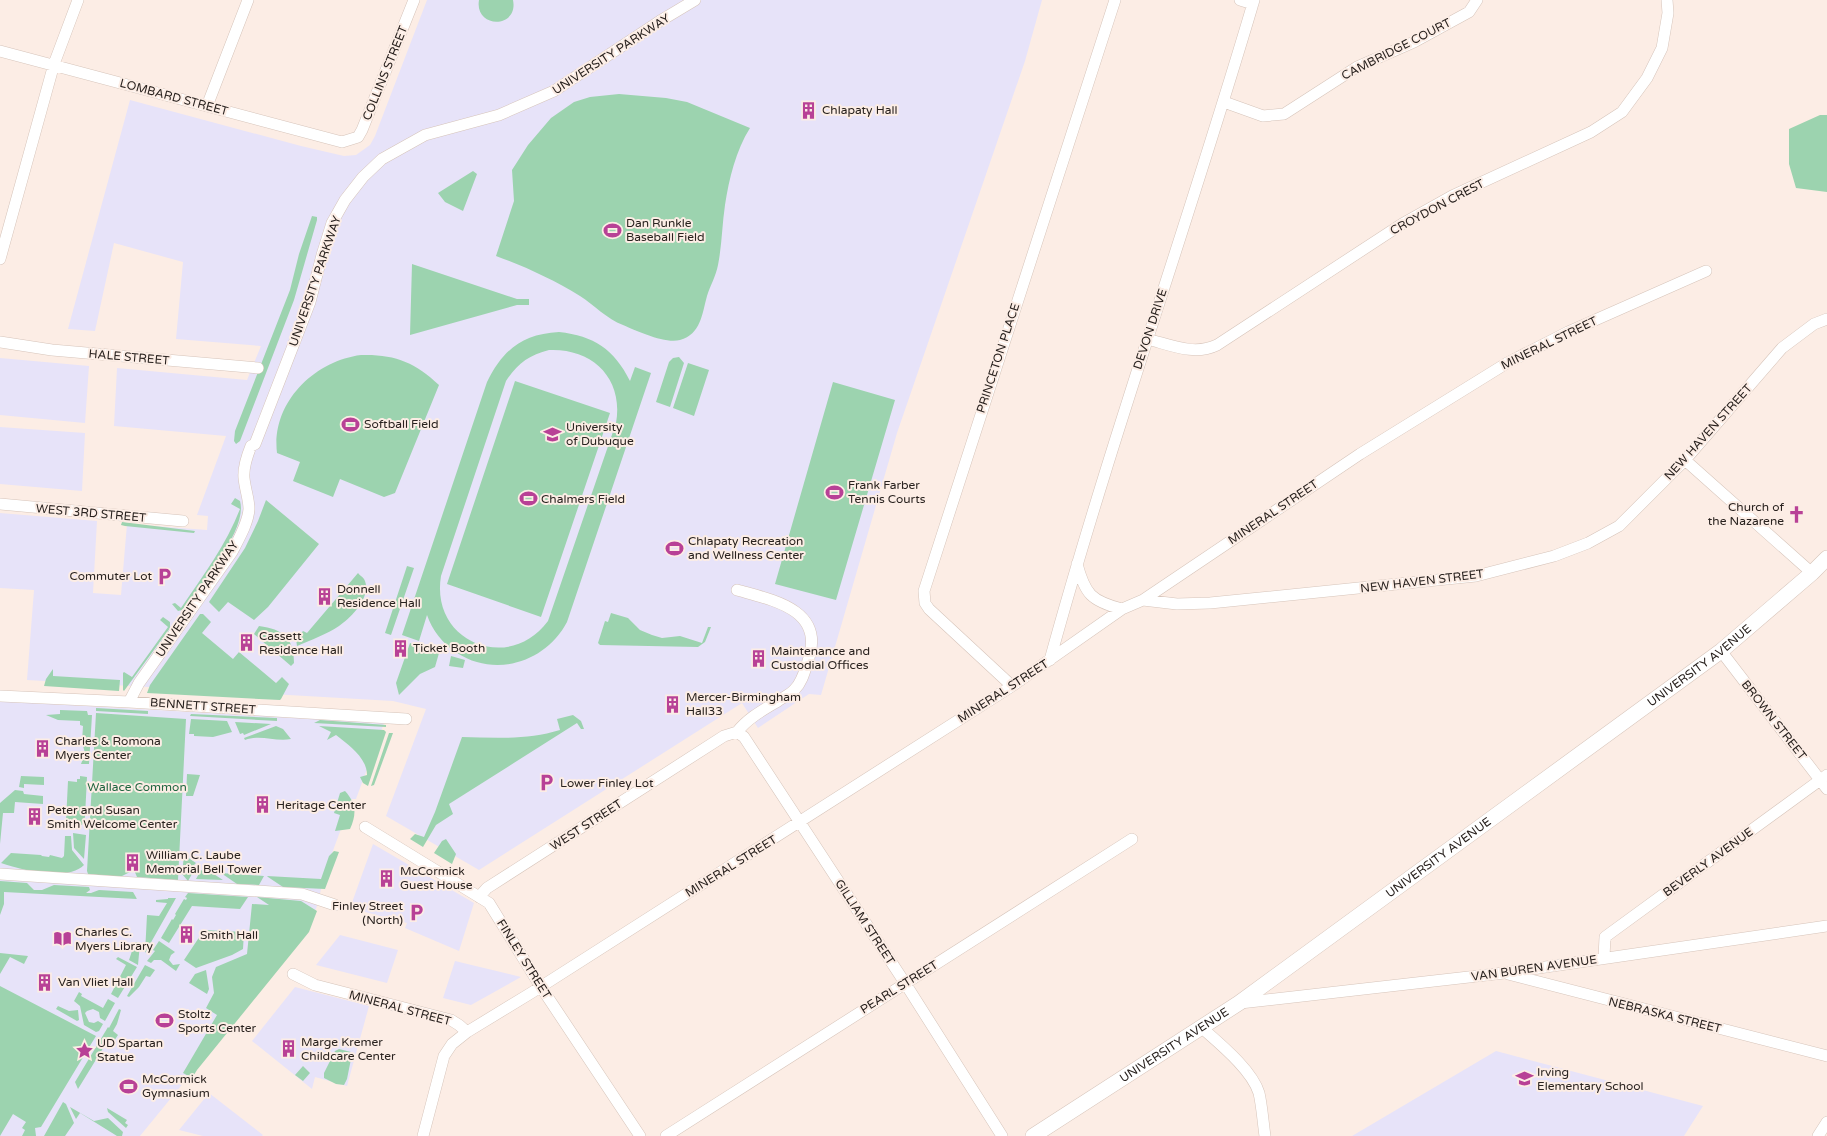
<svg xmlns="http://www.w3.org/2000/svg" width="1827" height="1136" font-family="'Varela Round',sans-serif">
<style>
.education{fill:#e7e3f9}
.green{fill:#9cd3af;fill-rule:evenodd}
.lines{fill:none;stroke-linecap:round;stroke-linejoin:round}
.street-casing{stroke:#d6c4ba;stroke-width:12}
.secondary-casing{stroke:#d6c4ba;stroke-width:16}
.street{stroke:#fff;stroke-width:11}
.secondary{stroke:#fff;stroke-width:15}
.labels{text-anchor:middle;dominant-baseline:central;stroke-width:4;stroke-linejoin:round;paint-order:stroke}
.street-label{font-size:12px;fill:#29221f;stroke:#fcede5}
.poi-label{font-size:12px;fill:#29221f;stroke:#fcede5;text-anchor:start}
.park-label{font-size:12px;fill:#206640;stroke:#fcede5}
</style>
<rect width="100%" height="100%" fill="#fcede5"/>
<!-- education -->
<path class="education" d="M427,0H1042L1025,61L897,433L821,695L809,694L758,728L742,703L479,870L386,816L426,709L393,701L27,680L34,590L0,588V513L97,521L93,593L121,595L127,524L207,530L208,516L197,515L226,436L114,426L117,368L247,380L261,346L176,339L183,262L114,243L95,331L68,329L130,100L301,146L344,156L356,155L370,145L375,136Z
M0,358L89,366L85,423L0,415Z
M0,427L85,433L82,491L0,484Z
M0,701L384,723L356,799H352L324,875L318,903L312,920L275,971L140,1136H0Z
M373,844L474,903L459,951L405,928L407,923L350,908Z
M340,935L398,950L387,983L316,965Z
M455,961L521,977L471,1005L443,998Z
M295,987L369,1006L347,1086L315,1077L312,1089L252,1041Z
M1496,1051L1703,1106L1684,1136H1352Z
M209,1093L263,1135L262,1136H203L179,1130Z"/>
<!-- green -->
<path class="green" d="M479,0H513C519,29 474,29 479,0Z
M619,94L666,98L687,102L750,128C736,150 729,179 725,205C722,225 722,245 718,265C716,276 710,286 707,296C702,314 701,334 680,340C665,344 637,331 623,325C607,319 594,305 580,296C552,279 526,267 496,256L514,201L512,170L528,145L551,118L574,102L590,97Z
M1820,115H1827V192L1796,188L1789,164V129Z
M473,171L477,174L463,211L445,202L438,193Z
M312,216L317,217V220L294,300L240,441L236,444L234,441L235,431L290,290L299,254Z
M412,264L517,299H529V305H517L410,335Z
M559,332C594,336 614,349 630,381L635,367L651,373L567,622C546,662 496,678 457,653C443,644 432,630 427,615L419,641L402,635L487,382C503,350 522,334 559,332ZM549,350C592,348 624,378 616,423L548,621C509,674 430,642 441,576L506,381C517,364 529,355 549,350Z
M361,355C394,354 415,362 439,385L395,493L384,497L340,479L333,497L293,481L300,462L277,453C271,403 314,361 361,355Z
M679,357L684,363L670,407L656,402L669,362L673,358Z
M688,363L709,370L694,416L673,408Z
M515,381L610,413L541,617L447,584Z
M833,382L895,400L836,600L775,584Z
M235,498L240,501C248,529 203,581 186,605L182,610L178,611L172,604L175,603L181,608C203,576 226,545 240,509L231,504Z
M266,500L319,544L268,607L254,620L228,602L219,612L209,602L245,548L258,521Z
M122,522L195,531L194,533L125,526L121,525Z
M407,566L414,568L391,635L385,633Z
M358,573C360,576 362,576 364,579C373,595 352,617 339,626C327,634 311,640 297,646L296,639L303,631L307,633Z
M611,613L628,618L640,630L652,635L662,638L680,636L702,643L708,627H711L705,642L698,647L600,645L598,643L605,621L608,622Z
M200,614H203L211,622L202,633L233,659L239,652L276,683L282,677L289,684L281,699L280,700L147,693L150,685Z
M163,617L170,622V628L124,691L123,690V673L124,672L132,677L168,627L160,620Z
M259,626C283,629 294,638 294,663L291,666L254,634Z
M410,643L439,653L435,667L420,674L399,695L396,683Z
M451,656L465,660L463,668L449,666Z
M53,669V676L120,680L119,691L44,686L46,679Z
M96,708L148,711V714L96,711Z
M60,710L87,711L88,715H92L89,764H81L85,753L82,742L83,726L80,725V721L58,720L46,715L60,714Z
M96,713L186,719L178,880L137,877L134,870L131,869L130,872L120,877L88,874L87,871Z
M191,714L277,718V721L190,716Z
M573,715L581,721L584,729H581L577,723L449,804L453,814L436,825L423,847L410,839L415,834L424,837L435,812L462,737C495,738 527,740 560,730L557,719Z
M191,719L227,721L232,732L213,737L194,736V734H189Z
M320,720L386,725V727L314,723Z
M235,722L271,724L244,735L243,733L240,734Z
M276,726L283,729L291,739C275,742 260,734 245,740L244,738Z
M319,726L384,730L386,732L368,786L363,783L360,777L367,775C367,758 349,745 336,735L327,740L331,732Z
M389,733H393L374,785L371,786Z
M187,774L200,775L193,796H186Z
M21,776L44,777V785L24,784V788L19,787Z
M80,776L87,777L85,817L82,825L72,824V822L66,821L68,781L77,782V779H80Z
M15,790L23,791L24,794L43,796V804L15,802L14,813H3L0,844V803Z
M345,791C356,803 357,814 350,829L335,831L340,815L334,813L340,793Z
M73,833L86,835L84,859L74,848Z
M65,836H71L72,850L84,865C67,882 22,870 1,863L11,853L41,855L42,856L49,857L50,855L62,858L64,856Z
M446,839L456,854L452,864L434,853L442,841Z
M334,851L339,852L325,889L283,887L268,877L267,876L321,879L329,856Z
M184,855L196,863L194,865L196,867L188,881L182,874Z
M206,869L223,880L196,879L201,870L204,872Z
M221,873L264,876L259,885L237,884Z
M0,881L27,883L34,890H42L54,885L89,887L90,890L86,893H91L99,890L133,892L137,899L4,892V904L0,915Z
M188,893L248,897L240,909L192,906L169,943L161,938L172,919L173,920L176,915L175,914L184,899L186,900L187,898L185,897Z
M257,897L301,901L317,911L309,932L197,1070L192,1078L183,1073L217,1015L206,1008L214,993L212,977L216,967L247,954L252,904L269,905Z
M168,898H176L145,953L147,915L159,916L167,903L156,902V900L168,899Z
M204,930L244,932L243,949L232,955L196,968L184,960Z
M159,941L175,952L171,955L169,960L173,965L180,964L176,971L161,960H154L151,963L147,961L155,951L153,950Z
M135,942L140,943L138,965L129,960Z
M0,953L28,956L24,964L10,957L0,974Z
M118,957L137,967L118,998L111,994L126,965L116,959Z
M145,965L155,970L150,977L146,976L139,987L129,997L127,996Z
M206,970L209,989L207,994L189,983L195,974Z
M0,986L96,1036L88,1049L85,1047L82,1048V1052L85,1054L41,1127L35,1128L36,1136H22L25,1130L22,1128L26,1122L13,1114L0,1136Z
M79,992L82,994L81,996L103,1008L108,999L115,1003L105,1021L100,1018L99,1012L93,1009L87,1011L85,1013L89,1022L94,1023L98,1021L103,1024L99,1031L96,1032L84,1025L80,1006L74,1001Z
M58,1006L69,1011L78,1010L79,1020L77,1021L56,1009Z
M119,1009L121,1010L117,1024L113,1031L118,1035L114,1041L110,1040L105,1045L78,1089L75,1082L108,1027L109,1028Z
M339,1049L351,1052L352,1054L347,1079L344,1085L336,1084L324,1078V1073L335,1051Z
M303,1066L310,1073L303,1081L295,1075Z
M63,1102L66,1104L74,1123L65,1136H44Z
M70,1107L94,1121L108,1118L123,1132L122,1136H117L80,1113L76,1119Z
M107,1108L127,1120L125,1123L128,1125L126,1128L108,1112Z"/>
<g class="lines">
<defs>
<path id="street" d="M1240,0L1253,4
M0,51L342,142L358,137L362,130L414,0
M1224,102L1263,116L1284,114L1357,67L1414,42L1469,12L1477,0
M207,106L248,0
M0,259L54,64L78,0
M1147,339C1171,345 1194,356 1217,345L1402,224L1452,196L1591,132L1622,112L1647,78L1662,48L1668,13L1667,0
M0,342L52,350L258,368
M1685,460L1812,573
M0,504L183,521
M1077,564C1085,594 1091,601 1122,609
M737,590C772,600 824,609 809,658C805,669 803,681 795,689C791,694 784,697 778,701C763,710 748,718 737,732
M1143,600L1177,604L1210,603L1476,576L1554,556L1588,543L1619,526L1685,460L1782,348L1814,324L1827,319
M1721,651L1827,789
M1050,660C1111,438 1189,221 1254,0
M1012,686L929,609L925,603L924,591L1115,0
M0,696L129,702L406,719
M129,702L139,683L232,552C238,540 248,524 249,509C249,499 245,489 244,478C243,468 247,456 251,446L255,444L310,302L322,255L332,223L345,200L363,177L382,159L425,135L499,115L554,91L660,21L695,0
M737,732L744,737L905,983L1002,1136
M365,827L489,903L541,987L640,1136
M0,874L302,894L335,905
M479,897L487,888L724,736L737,732
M1604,957L1605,937L1827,775
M293,974L315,985L451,1020L459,1025L467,1032L531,993L1012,686L1122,609L1143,600L1360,454L1507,363L1568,332L1706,271
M1508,974L1827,1056
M1240,1003L1504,973L1827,926
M1202,1028C1220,1044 1252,1070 1259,1093C1262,1106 1263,1122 1265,1136
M423,1136L444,1056L452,1044L467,1032
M666,1136L1132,839
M1818,1136L1827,1122"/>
<g id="secondary">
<path id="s1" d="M1033,1136L1239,1003L1721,651L1812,573L1827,558"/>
</g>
</defs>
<!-- street casing -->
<use href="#street" class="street-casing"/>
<!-- secondary casing -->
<use href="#secondary" class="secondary-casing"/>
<!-- street -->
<use href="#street" class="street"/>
<!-- secondary -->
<use href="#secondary" class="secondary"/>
</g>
<!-- icons -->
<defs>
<symbol id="building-bare" viewBox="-9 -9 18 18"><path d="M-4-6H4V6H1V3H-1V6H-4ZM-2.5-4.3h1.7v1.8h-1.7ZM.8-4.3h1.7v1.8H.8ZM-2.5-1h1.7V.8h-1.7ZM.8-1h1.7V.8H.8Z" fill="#b84196" stroke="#fcede5" stroke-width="2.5" paint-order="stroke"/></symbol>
<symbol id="stadium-bare" viewBox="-9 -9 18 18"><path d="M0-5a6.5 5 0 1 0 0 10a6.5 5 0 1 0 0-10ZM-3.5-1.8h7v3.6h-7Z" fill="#b84196" stroke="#fcede5" stroke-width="2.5" paint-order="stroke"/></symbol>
<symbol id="university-bare" viewBox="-9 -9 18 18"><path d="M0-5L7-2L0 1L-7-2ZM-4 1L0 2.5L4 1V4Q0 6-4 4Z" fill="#b84196" stroke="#fcede5" stroke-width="2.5" paint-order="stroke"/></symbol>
<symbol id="church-bare" viewBox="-9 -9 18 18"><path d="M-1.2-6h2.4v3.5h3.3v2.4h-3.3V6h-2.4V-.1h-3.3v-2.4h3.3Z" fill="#b84196" stroke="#fcede5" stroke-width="2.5" paint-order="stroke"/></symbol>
<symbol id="parking-bare" viewBox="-9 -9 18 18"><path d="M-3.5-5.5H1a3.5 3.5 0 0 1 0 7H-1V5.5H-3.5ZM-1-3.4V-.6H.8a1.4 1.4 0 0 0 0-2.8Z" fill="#b84196" stroke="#fcede5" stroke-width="2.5" paint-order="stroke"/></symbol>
<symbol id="library-bare" viewBox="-9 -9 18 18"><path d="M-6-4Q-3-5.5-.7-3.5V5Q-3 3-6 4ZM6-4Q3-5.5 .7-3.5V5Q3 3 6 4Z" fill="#b84196" stroke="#fcede5" stroke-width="2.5" paint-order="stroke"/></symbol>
<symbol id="sight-bare" viewBox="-9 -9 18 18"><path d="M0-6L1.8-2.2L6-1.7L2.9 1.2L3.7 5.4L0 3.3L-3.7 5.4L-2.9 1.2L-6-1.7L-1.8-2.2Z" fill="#b84196" stroke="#fcede5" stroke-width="2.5" paint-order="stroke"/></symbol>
<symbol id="school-bare" viewBox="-9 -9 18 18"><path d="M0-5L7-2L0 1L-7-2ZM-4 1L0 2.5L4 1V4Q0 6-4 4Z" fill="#b84196" stroke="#fcede5" stroke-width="2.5" paint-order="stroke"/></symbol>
</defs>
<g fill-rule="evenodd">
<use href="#building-bare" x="796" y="98" width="25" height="25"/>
<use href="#stadium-bare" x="600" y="218" width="25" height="25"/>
<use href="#stadium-bare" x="338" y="412" width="25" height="25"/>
<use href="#university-bare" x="540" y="422" width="25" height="25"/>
<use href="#stadium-bare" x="822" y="480" width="25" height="25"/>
<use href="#stadium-bare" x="516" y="486" width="25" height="25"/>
<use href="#church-bare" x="1784" y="502" width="25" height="25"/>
<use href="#stadium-bare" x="662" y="536" width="25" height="25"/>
<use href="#parking-bare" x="152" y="564" width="25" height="25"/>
<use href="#building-bare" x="312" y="584" width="25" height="25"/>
<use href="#building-bare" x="234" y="630" width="25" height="25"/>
<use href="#building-bare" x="388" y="636" width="25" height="25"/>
<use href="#building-bare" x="746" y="646" width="25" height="25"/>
<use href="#building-bare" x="660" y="692" width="25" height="25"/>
<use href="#building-bare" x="30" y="736" width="25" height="25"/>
<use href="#parking-bare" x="534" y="770" width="25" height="25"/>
<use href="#building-bare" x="250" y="792" width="25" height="25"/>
<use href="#building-bare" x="22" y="804" width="25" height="25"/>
<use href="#building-bare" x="120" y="850" width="25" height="25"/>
<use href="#building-bare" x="374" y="866" width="25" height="25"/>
<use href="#parking-bare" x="404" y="900" width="25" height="25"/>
<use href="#building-bare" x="174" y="922" width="25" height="25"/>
<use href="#library-bare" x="50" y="926" width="25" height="25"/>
<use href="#building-bare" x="32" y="970" width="25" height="25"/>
<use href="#stadium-bare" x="152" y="1008" width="25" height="25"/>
<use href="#building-bare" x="276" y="1036" width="25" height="25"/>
<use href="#sight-bare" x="72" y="1038" width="25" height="25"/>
<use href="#school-bare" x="1512" y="1066" width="25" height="25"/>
<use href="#stadium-bare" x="116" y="1074" width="25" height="25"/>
</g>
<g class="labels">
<!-- street labels -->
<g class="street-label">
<text transform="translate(1396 49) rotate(-27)">CAMBRIDGE COURT</text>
<text transform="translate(611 54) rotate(-33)">UNIVERSITY PARKWAY</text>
<text transform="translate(385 73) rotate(-68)">COLLINS STREET</text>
<text transform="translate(174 97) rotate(15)">LOMBARD STREET</text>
<text transform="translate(1437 207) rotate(-28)">CROYDON CREST</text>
<text transform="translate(315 281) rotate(-71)">UNIVERSITY PARKWAY</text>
<text transform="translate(1150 329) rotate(-72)">DEVON DRIVE</text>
<text transform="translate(1549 343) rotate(-26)">MINERAL STREET</text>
<text transform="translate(129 357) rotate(5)">HALE STREET</text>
<text transform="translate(998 358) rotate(-72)">PRINCETON PLACE</text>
<text transform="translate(1708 432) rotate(-48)">NEW HAVEN STREET</text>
<text transform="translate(1273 512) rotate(-34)">MINERAL STREET</text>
<text transform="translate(91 513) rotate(5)">WEST 3RD STREET</text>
<text transform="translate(1422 581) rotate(-7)">NEW HAVEN STREET</text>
<text transform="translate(197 599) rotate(-56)">UNIVERSITY PARKWAY</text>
<text stroke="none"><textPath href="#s1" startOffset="816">UNIVERSITY AVENUE</textPath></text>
<text transform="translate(1003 691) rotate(-33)">MINERAL STREET</text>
<text transform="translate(203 706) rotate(4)">BENNETT STREET</text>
<text transform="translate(1774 720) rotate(52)">BROWN STREET</text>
<text transform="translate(586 825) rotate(-33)">WEST STREET</text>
<text stroke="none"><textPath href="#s1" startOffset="492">UNIVERSITY AVENUE</textPath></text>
<text transform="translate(1708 862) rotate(-36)">BEVERLY AVENUE</text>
<text transform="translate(731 866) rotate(-32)">MINERAL STREET</text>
<text transform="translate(865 922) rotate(57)">GILLIAM STREET</text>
<text transform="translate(524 959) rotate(58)">FINLEY STREET</text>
<text transform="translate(1534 968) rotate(-8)">VAN BUREN AVENUE</text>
<text transform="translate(899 987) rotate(-32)">PEARL STREET</text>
<text transform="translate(400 1008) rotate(15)">MINERAL STREET</text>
<text transform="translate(1665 1015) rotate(14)">NEBRASKA STREET</text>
<text stroke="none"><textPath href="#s1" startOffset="168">UNIVERSITY AVENUE</textPath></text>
</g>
<!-- poi labels -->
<g class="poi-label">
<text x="822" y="110">Chlapaty Hall</text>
<text x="626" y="223">Dan Runkle<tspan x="626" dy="14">Baseball Field</tspan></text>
<text x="364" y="424">Softball Field</text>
<text x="566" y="427">University<tspan x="566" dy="14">of Dubuque</tspan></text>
<text x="848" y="485">Frank Farber<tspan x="848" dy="14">Tennis Courts</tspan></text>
<text x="541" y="499">Chalmers Field</text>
<text x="1784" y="507" text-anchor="end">Church of<tspan x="1784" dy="14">the Nazarene</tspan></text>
<text x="688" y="541">Chlapaty Recreation<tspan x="688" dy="14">and Wellness Center</tspan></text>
<text x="152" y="576" text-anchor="end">Commuter Lot</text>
<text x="337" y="589">Donnell<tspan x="337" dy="14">Residence Hall</tspan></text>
<text x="259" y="636">Cassett<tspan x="259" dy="14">Residence Hall</tspan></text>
<text x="413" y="648">Ticket Booth</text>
<text x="771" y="651">Maintenance and<tspan x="771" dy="14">Custodial Offices</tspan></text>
<text x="686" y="697">Mercer-Birmingham<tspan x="686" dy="14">Hall33</tspan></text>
<text x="55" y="741">Charles &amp; Romona<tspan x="55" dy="14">Myers Center</tspan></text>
<text x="560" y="783">Lower Finley Lot</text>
<text x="276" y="805">Heritage Center</text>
<text x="47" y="810">Peter and Susan<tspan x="47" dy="14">Smith Welcome Center</tspan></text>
<text x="146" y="855">William C. Laube<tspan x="146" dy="14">Memorial Bell Tower</tspan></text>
<text x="400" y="871">McCormick<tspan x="400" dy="14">Guest House</tspan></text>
<text x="403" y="906" text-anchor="end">Finley Street<tspan x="403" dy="14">(North)</tspan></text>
<text x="75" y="932">Charles C.<tspan x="75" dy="14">Myers Library</tspan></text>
<text x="200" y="935">Smith Hall</text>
<text x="58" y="982">Van Vliet Hall</text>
<text x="178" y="1014">Stoltz<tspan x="178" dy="14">Sports Center</tspan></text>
<text x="301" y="1042">Marge Kremer<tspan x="301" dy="14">Childcare Center</tspan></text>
<text x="97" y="1043">UD Spartan<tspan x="97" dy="14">Statue</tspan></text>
<text x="1537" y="1072">Irving<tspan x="1537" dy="14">Elementary School</tspan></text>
<text x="142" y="1079">McCormick<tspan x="142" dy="14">Gymnasium</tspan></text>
</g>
<!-- park labels -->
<g class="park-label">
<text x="137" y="787">Wallace Common</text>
</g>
</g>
</svg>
